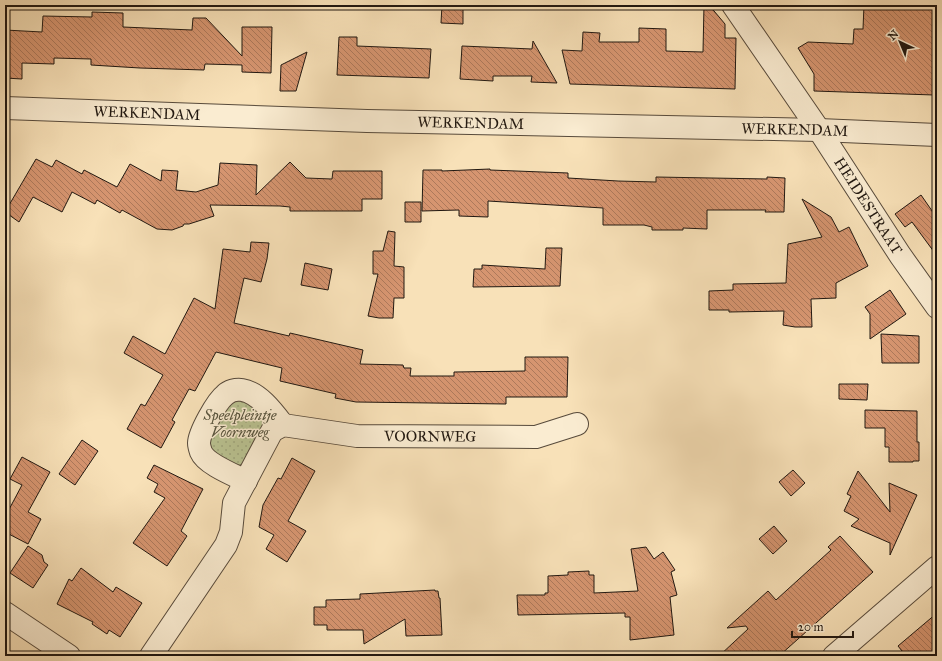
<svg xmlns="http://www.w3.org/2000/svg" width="942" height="661" font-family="'IM FELL Great Primer',serif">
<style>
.park{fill:url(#park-dots);stroke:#6e6e52}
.building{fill:url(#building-back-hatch);stroke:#211811}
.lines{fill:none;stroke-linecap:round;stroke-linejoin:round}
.street-casing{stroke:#574a3b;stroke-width:24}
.street{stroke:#faecd1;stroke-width:22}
.labels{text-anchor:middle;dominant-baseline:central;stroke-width:3;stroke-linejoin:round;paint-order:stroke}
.street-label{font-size:15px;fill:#211811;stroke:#faecd1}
.park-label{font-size:15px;font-style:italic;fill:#57543e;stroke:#faecd1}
</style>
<defs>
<pattern id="park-dots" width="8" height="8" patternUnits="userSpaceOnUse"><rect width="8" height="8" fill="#bac392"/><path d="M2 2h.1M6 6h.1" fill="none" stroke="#a0a77d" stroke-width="1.8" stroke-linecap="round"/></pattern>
<pattern id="building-back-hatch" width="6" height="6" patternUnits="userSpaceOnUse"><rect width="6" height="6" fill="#d69570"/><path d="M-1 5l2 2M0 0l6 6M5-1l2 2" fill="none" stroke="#ad795b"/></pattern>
</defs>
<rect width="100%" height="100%" fill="#f8e1b8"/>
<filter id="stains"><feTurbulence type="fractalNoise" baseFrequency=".005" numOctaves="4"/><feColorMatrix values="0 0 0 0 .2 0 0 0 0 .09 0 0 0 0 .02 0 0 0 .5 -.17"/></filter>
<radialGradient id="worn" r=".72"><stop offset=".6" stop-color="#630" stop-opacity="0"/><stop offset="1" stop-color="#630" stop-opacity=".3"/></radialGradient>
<!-- park -->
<path class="park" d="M238,395L265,412L267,423L244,463L238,466L205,449L215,420Z"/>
<!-- building -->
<path class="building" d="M442,5H463V24L441,23Z
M704,5H709L725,24V38H736L735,89L570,84L562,50L582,51L583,32L600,33L599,42H639V28L666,29V51L703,52Z
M864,5H935L933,69H935L934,95L814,91V74L798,48L808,42L853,44L854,29H863Z
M92,12L123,13V27L192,30L193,18H206L242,56V27H272L271,73L242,72V65L205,64L204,70L140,68L91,65V59L54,58V64L22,63V79L5,78V30L42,32L43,16L92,17Z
M339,37H357V46L431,49L429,78L337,75Z
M533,41L557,83L531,82L532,76H493V81L460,79L462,46L532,49Z
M307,52L296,91H280L281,65Z
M36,159L52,167L56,160L82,174L84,170L117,187L130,164L161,181L162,170L178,171L176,190L196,192L218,185L220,163L257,165L256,195L290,162L306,178L332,179L333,171H382V199H362V211H290V207L280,206L210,205L214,216L189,224H184L183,226L172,230L157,229L122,210L120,213L97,200L95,204L72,192L62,212L33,197L19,222L5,212Z
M490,169V170L568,173V178L618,181L656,182V177L767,179V177L785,178L784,212H765L766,210H707V229L683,228V230H652V227L644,225H603V208L488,201V217L459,216V210L422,211L423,170H442V171Z
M921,195L937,218V256L912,222L905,227L895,214Z
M802,199L831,217L839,232L849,227L868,266L836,283V298L811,299L812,327H795L783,325L784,311L729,312V310H709V291L733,290V284L786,283L788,244L822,237Z
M405,202H421V222H405Z
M388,231L395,232L394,266L404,267V298H394L393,318H379L368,316L378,274H373V251H383Z
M251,242L269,243L267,259L261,282L244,278L234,323L289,336L290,333L363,350L360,364L403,365L404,368H411L410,376H454V372L525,371V357H568L567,397H506V404L356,402L335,398L336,394L280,381L282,368L216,352L195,391L189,389L172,420L175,422L161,448L127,429L141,404L145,406L163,375L124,353L133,336L165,354L194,298L215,309L223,249L250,252Z
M546,248H562L560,286L473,287L474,269H482V265L545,269Z
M305,263L332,269L328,290L301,285Z
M890,290L906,314L870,339V314L865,307Z
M881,334L919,336V363H882Z
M839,384H868L867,400L839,399Z
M865,410L917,411V442H919V461H913V462H889V447H885V428H865Z
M82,440L98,451L75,485L59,474Z
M22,457L50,472L28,512L41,519L28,544L5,532V517L22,485L10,479Z
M292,458L315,471L288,521L306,531L287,562L266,549L274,535L259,527L263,505L278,478L281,479Z
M154,465L203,489L181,531L187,536L167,566L133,543L165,498L154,492L158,484L147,478Z
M793,470L805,483L791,496L779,482Z
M858,471L890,512L889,483L917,495L890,555V543L851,526L859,519L844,511L851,496L847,494Z
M774,526L787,541L773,554L759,539Z
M840,536L873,572L779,656H719L748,629L746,626L727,628L768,591L776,600L831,550L828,547Z
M28,546L42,555L44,562L48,565L33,588L10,573Z
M646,547L654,559L663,552L675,570L671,572L677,595L670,597L674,635L630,640V617H625V613L518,615L517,595H545V593H548V576L568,575V572L589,571V575H594V593L638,591L631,549Z
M81,568L113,592L116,587L142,603L120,637L109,630L107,634L92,624L93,622L57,604L69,579L72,581Z
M435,590V591H438L439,598H440L442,635L406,636L405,619L364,644L363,630H327V625H314V607H326V600L360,599V594Z
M937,613V656H906L898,646Z"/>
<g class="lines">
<defs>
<g id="street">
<path id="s1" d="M733,5L819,130L900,255L937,307"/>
<path id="s2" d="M5,108L367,121L819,130L937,135"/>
<path d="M246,481C234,475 206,464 201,452C200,449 199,445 199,443C199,433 217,401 225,395C229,391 236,389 242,390C259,393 273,412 283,425"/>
<path d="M5,613L69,656"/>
<path id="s3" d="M151,656L226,545L231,532L234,503L272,431L283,425L357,436L536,437L577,424"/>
<path d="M834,656L937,567"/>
</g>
</defs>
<!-- street casing -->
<use href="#street" class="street-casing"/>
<!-- street -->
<use href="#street" class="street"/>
</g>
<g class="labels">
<!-- street labels -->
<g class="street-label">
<text stroke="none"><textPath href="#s2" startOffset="142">WERKENDAM</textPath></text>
<text stroke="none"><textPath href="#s2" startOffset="466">WERKENDAM</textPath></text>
<text stroke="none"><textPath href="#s2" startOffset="790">WERKENDAM</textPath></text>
<text stroke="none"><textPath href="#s1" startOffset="242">HEIDESTRAAT</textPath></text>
<text stroke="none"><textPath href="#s3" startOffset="419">VOORNWEG</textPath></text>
</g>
<!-- park labels -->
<g class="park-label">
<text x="240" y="415">Speelpleintje<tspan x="240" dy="17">Voornweg</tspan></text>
</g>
</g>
<!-- margin -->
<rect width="942" height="661" fill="none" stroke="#f8e1b8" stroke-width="20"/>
<rect x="6" y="6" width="930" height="649" fill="none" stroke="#211811" stroke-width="2"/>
<rect x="10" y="10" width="922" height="641" fill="none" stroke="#211811"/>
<!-- north arrow -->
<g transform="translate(900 42) rotate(316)" stroke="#faecd1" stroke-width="3" paint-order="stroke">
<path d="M0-3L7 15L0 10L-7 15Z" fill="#211811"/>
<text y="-6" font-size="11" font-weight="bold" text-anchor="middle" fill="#211811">N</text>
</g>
<!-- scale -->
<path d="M792 631v6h61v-6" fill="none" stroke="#211811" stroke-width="2"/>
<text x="798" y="631" font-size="12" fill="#211811" stroke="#faecd1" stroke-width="3" paint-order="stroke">20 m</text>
<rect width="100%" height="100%" filter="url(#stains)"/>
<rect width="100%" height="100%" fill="url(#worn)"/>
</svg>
